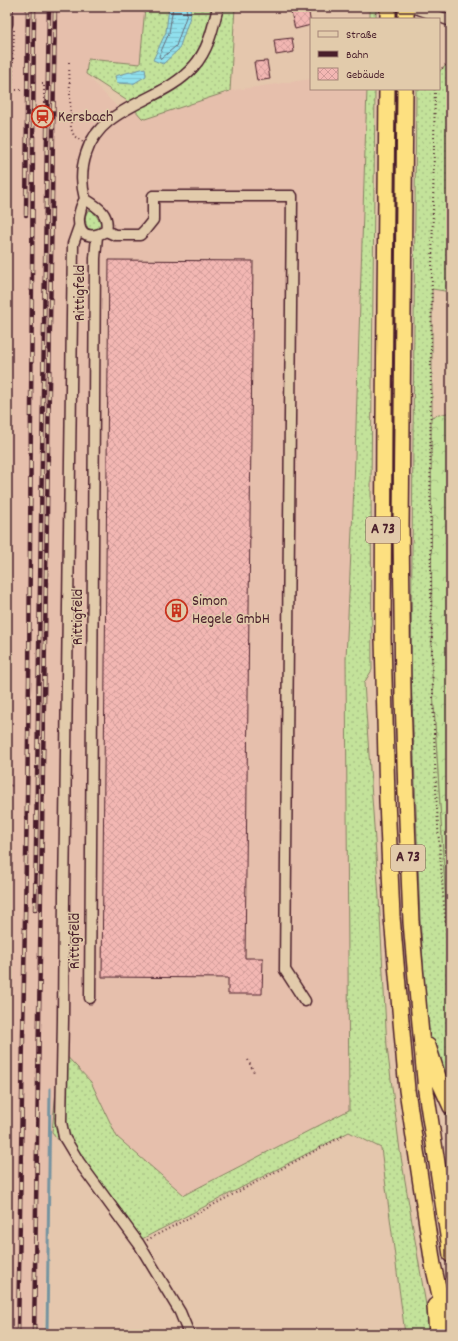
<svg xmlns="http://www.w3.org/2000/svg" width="458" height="1341" font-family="Dekko,sans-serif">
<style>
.built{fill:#e6bfac}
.grass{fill:url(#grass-dots);stroke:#868062}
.forest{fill:url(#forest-crowns);stroke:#868062}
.water{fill:url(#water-rules);stroke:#7493a0}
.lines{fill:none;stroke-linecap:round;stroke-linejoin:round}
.shore{stroke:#666c79;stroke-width:1}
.stream{stroke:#7493a0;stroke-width:3}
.building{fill:url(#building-cross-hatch);stroke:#4a1f2b}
.minor-casing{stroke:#4a1f2b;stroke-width:13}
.highway-casing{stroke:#4a1f2b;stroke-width:18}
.path{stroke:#4a1f2b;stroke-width:2;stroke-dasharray:1 3;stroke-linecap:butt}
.minor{stroke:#e2cbab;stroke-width:10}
.highway{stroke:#fde080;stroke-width:15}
.rail-casing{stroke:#4a1f2b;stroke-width:4.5}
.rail{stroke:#e2cbab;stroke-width:3;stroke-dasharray:9;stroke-linecap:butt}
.labels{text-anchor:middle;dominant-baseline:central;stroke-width:3;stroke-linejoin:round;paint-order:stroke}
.shield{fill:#e2cbab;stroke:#785351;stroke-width:1}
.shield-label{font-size:15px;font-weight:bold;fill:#4a1f2b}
.poi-label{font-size:16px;fill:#4a1f2b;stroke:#e2cbab;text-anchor:start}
.street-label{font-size:16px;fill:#4a1f2b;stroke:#e2cbab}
</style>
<defs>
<pattern id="grass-dots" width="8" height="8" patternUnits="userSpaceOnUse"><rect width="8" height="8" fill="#c3e29a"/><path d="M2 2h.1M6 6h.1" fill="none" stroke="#a9c185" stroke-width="1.8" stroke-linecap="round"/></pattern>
<pattern id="forest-crowns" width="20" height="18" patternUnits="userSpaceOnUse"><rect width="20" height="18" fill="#c3e29a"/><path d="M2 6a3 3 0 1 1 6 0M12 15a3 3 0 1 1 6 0" fill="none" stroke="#a9c185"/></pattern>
<pattern id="water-rules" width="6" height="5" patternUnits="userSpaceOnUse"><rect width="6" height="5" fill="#90e0ee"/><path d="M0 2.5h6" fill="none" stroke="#7ec0cc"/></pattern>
<pattern id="building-cross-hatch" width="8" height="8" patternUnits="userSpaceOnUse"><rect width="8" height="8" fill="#f3b7b3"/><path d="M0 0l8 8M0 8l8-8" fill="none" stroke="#d29d9a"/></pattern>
</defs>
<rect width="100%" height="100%" fill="#e5c7ad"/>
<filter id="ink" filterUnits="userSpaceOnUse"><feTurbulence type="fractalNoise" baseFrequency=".025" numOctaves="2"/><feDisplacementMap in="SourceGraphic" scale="8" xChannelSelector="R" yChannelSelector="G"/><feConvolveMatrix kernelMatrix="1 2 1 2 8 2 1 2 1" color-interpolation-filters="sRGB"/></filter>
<g filter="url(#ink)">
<!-- built -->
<path class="built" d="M7,7H145L140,64L88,59L86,74L117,107L311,79V89H367L354,487L346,658L349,1110L184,1195L117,1137L91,1082L60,1049L52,1132L43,1334H7Z"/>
<!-- grass -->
<path class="grass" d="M145,7H235L230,91L145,119L142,118L126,100L86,74L88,59L140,64Z
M356,7H376V19H370V11Z
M451,62V292L432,289V673L451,983V1147L445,1110L428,1032L420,918L411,671L416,89H439V71Z
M367,89H375L371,485L372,670L364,683L379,898L387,1047L400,1151L428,1317L429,1334H405L381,1148L349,1132L138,1241L52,1132L60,1049L91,1082L117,1137L184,1195L349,1110L346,658L354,487Z
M90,210L93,211L101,223L100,225L97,230L89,229C85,225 84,217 87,212Z"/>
<!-- forest -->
<path class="forest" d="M451,412V983L432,673L431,417Z"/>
<!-- water -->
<path class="water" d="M169,7H190L191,14L179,49L163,64L153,60L166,32Z
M145,68L146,76L133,84L117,83L115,76Z"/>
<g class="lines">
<!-- shore -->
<path class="shore" d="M173,7L169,33L159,56L161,59L176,46L187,14L186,7"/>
<!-- stream -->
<path class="stream" d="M47,1334L50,1089"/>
</g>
<!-- building -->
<path class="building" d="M294,7H308L311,25L295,29L290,8Z
M292,38L294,52L276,55L274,40Z
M267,61L270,79L257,81L254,62Z
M109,260L253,261L245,958H263L262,994H228V978L102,977Z"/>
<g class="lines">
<defs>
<path id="minor" d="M413,7L451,21
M7,24V7
M85,199C98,207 110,214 106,231C78,246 73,220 85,199C81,184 81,169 86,154C101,104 164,102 194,66C209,49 213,27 218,7
M79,227L73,244L64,896L63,1020L61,1122L64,1137L79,1162L139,1244L180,1312L189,1334
M106,231L115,235H140L145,230L153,220V196H292L285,970L305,1001
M90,998L95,258L97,236"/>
<path id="highway" d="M388,19V7
M406,19V7
M387,89L384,416L383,638L387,800L392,917L407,1090L433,1265L449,1334
M405,89L401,528L403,696L406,795L411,922L426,1091L451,1255
M428,1046L440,1083L451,1107
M435,1306L437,1334"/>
</defs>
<!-- minor casing -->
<use href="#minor" class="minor-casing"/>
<!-- highway casing -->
<use href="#highway" class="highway-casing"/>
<!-- path -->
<path class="path" d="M14,30L12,90H21
M69,62L71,128L74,136L83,142
M439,71L451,60
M42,84H44V115
M435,89C431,313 427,537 435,760C437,839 446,918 451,997
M35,115H45
M7,787L13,785
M248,1060L255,1074
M147,1240L345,1135"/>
<!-- minor -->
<use href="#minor" class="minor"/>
<!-- highway -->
<use href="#highway" class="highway"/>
<defs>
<path id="rail" d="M26,215L28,7
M35,910L49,7
M18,1334L29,680L34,7
M34,1334L55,7"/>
</defs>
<!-- rail casing -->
<use href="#rail" class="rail-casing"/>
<!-- rail -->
<use href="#rail" class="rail"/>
</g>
</g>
<!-- icons -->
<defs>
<symbol id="station-ring" viewBox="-11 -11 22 22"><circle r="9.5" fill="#e2cbab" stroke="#c8321e" stroke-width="1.5"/><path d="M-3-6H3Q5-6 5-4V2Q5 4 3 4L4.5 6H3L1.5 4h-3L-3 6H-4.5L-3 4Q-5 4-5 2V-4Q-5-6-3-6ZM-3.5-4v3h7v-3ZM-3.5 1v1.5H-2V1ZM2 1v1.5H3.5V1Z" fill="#c8321e"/></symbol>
<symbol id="building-ring" viewBox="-11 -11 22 22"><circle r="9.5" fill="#e2cbab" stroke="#c8321e" stroke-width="1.5"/><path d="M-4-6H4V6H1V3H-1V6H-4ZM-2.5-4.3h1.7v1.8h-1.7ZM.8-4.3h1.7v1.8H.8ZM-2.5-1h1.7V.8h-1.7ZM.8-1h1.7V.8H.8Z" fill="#c8321e"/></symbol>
</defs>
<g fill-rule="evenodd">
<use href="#station-ring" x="30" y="104" width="25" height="25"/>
<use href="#building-ring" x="164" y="598" width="25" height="25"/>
</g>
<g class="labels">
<!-- shield labels -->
<g class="shield">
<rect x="366" y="517" width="34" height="26" rx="3"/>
<rect x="391" y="845" width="34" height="26" rx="3"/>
</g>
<g class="shield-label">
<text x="383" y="530">A 73</text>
<text x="408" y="858">A 73</text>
</g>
<!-- poi labels -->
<g class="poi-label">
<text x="58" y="117">Kersbach</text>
<text x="192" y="601">Simon<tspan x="192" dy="18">Hegele GmbH</tspan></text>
</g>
<!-- street labels -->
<g class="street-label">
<text transform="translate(80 293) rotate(-90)">Rittigfeld</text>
<text transform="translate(78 617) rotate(-90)">Rittigfeld</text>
<text transform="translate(75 941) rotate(-90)">Rittigfeld</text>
</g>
</g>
<!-- margin -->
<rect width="458" height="1341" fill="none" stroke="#e2cbab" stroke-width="24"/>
<rect x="12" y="12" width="434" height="1317" fill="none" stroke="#4a1f2b" stroke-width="1.5" filter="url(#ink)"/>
<!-- legend -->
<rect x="310" y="18" width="130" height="72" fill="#e2cbab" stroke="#a58678"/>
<rect x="318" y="31" width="20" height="6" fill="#e2cbab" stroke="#a58678"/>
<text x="346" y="38" font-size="12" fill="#4a1f2b">Straße</text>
<rect x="318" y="51" width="20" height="6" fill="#4a1f2b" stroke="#a58678"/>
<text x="346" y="58" font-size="12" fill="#4a1f2b">Bahn</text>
<rect x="318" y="68" width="20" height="12" fill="url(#building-cross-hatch)" stroke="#a58678"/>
<text x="346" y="78" font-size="12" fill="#4a1f2b">Gebäude</text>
</svg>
